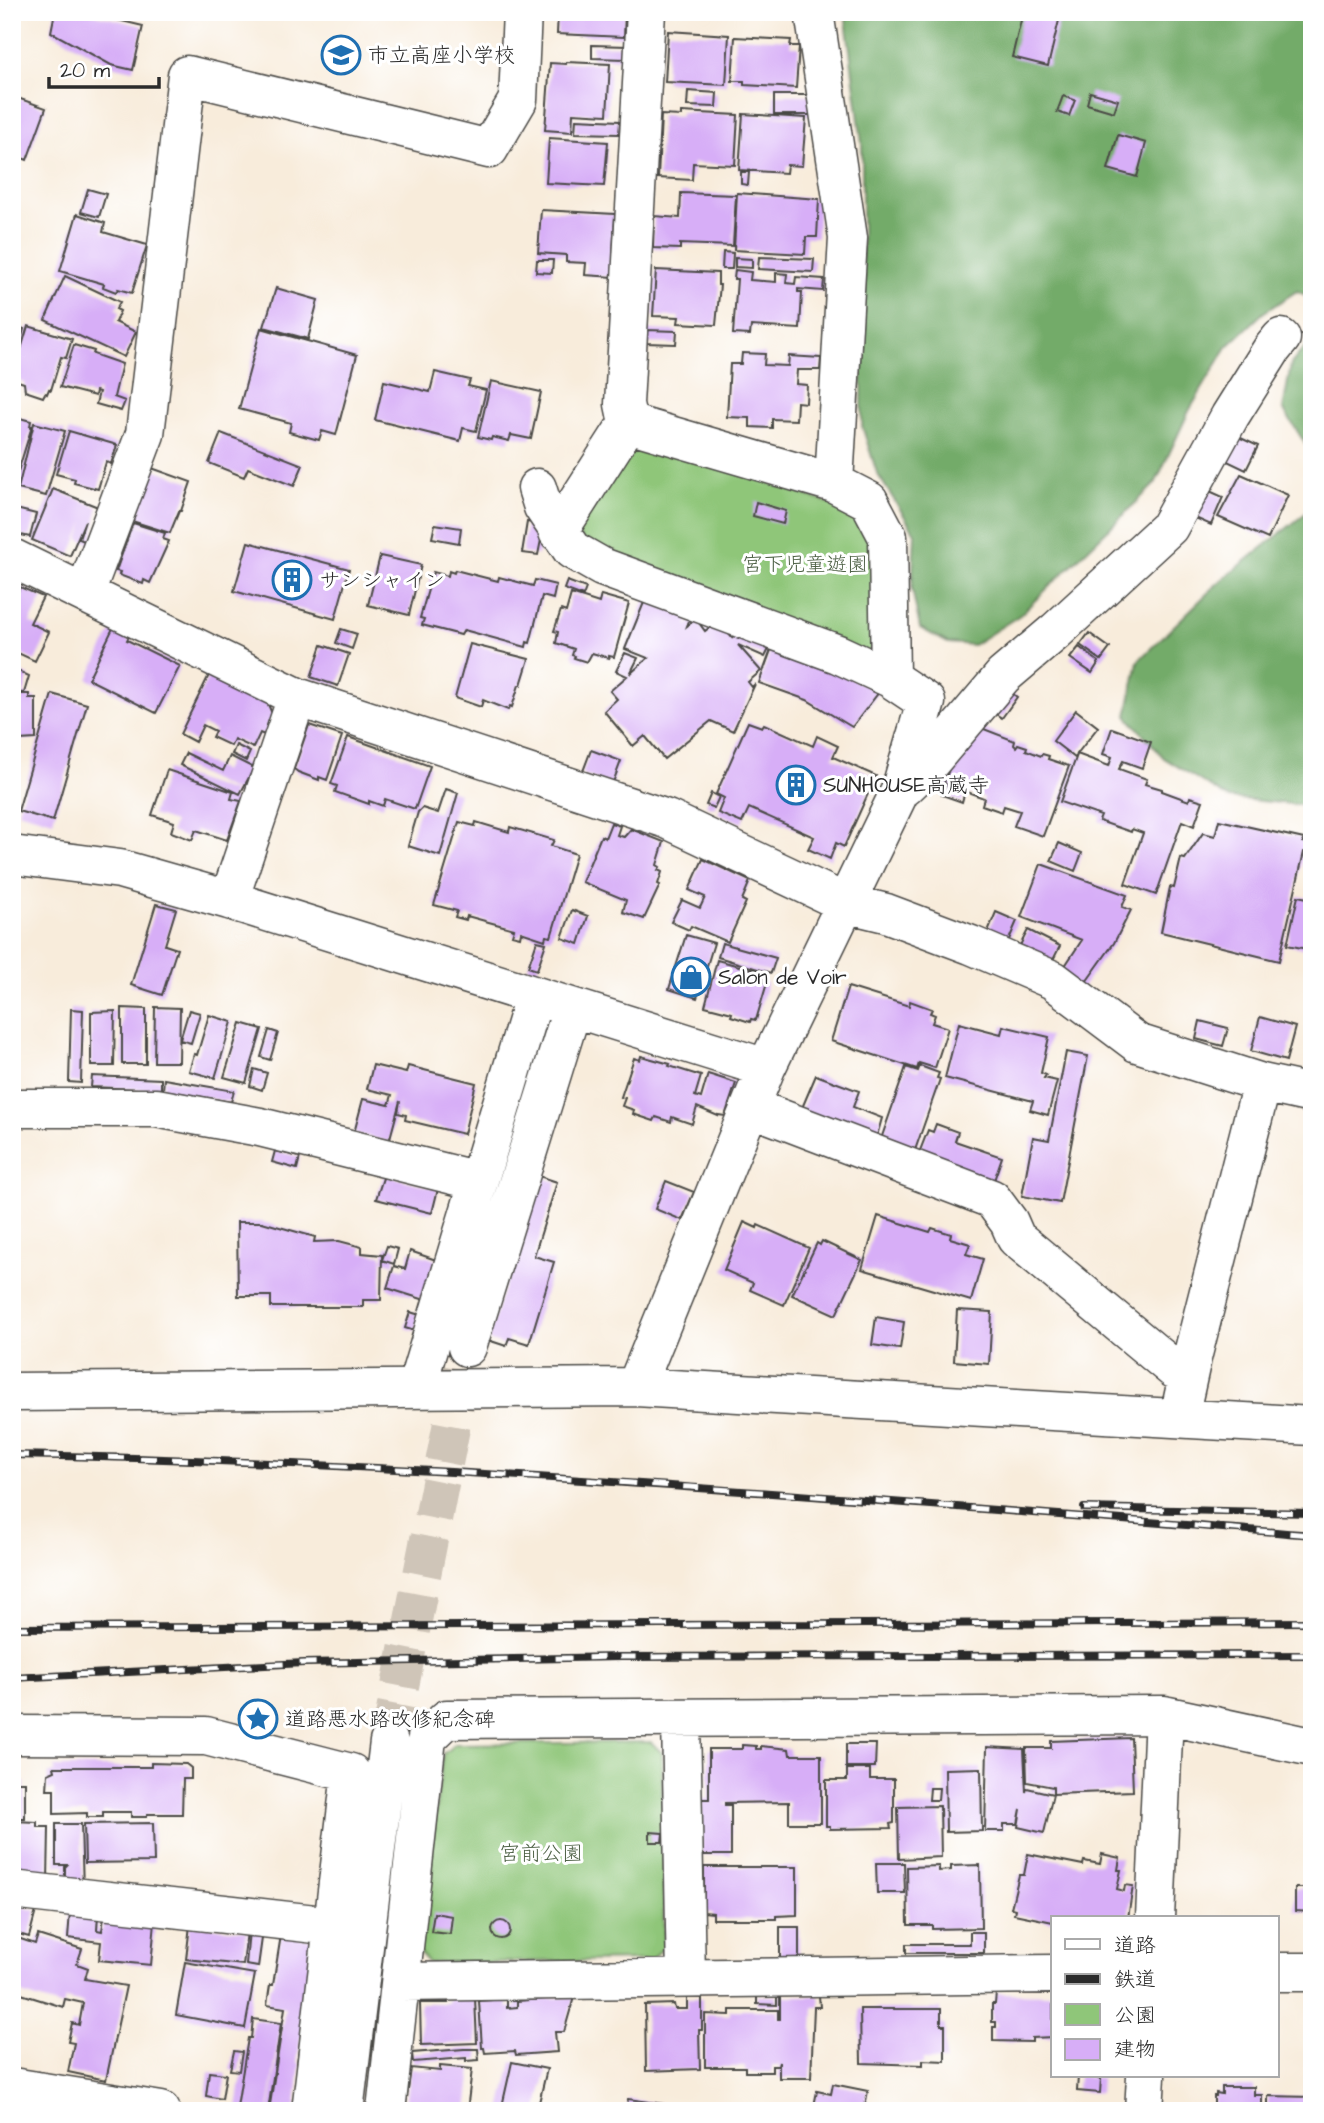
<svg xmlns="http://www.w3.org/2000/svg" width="1324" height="2123" font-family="'Architects Daughter','Klee One',sans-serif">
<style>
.green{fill:#8fc679;stroke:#5d7852;stroke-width:2}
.forest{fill:#73ab69;stroke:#4f6b4a;stroke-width:2}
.building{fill:#d7aef7}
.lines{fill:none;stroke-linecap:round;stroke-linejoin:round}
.minor-tunnel{stroke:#cfc5b8;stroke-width:38;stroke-dasharray:38 19;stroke-linecap:butt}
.minor-casing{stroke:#4a4845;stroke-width:41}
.minor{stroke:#fff;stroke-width:38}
.rail-casing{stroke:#2b2b2b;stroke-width:8}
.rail{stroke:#fff;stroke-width:5;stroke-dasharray:16;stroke-linecap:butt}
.labels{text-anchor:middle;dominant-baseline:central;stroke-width:6;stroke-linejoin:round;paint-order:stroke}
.poi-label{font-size:21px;fill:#2b2b2b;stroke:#fff;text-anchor:start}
.park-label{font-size:21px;fill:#4e6146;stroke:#fff}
</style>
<rect width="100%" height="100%" fill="#fff"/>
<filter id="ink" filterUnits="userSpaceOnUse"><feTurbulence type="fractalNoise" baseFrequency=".0143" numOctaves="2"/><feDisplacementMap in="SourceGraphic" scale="14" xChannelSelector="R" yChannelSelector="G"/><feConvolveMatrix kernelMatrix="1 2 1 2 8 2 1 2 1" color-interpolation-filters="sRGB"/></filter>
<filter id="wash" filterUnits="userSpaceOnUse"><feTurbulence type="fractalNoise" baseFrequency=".00686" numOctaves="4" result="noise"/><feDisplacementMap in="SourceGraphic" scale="28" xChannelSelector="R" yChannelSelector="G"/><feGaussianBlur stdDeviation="1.57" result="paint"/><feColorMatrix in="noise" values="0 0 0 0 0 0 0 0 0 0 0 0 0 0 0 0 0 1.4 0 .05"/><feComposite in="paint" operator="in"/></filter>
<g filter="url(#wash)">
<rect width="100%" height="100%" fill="#f8ecdb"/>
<!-- green -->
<path class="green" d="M624,435L854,511L874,537L871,659L603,559L568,525Z
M651,1742L662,1753L664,1947L651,1960L429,1963L418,1951L443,1754L455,1744Z"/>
<!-- forest -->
<path class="forest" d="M845,12H1312V298L1297,291L1263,313L1227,347L1189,411L1155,484L1020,615L973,645L948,643L920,628L912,589L915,533L877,473L862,426V144Z
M1312,338V454L1283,409L1291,364Z
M1312,508V806L1228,798L1164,758L1127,716L1138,661L1217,584Z"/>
<g id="blocks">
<!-- building -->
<path class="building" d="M55,12H84L143,26L133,70L111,65L51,32Z
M558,12H625L624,37L557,34Z
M1023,12H1061L1048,66L1012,57Z
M668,31L729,35L726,85L665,82Z
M735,37L791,40L790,46H799L796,88L744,85V81H732Z
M592,45L628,46L627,59L592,58Z
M566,62L610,64L607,115L573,113L572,132L545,130L550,63L566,64Z
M688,91L717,93L716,107L687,106Z
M1090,92L1118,100L1114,112L1087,104Z
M774,95H810V115H774Z
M12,96L46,108L27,160L12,154Z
M1063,96L1075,100L1069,116L1057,112Z
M681,112L738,115L735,165L693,163L692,180L658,178L661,115L681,116Z
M743,114L806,118L802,166L787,165L786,173L739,170Z
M576,119L620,121L619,134L575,133Z
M1118,135L1146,143L1137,177L1108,169Z
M549,138L608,142L604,186L546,183Z
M741,172H749L748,185L741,184Z
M88,189L106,194L99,217L81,212Z
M681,193L736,195L733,246L680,244V249L653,248L654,216L680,218Z
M737,193L819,199L817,237H806L805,254L734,250Z
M541,210L615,214L613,257L615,258L614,277L585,275L586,263L566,262V255L538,253Z
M77,214L105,223L103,232L147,245L132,293L118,289L116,292L103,287L104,284L60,271Z
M723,252L733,253L732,269H722Z
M759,257L814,259L813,272L758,269Z
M735,258L752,259V268L735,267Z
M537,260H553L552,273L536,272Z
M656,270L718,273V285H720L716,325L678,323L679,317L653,316Z
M735,270L751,272L750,280L776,282V273L787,274L786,283L795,284L796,277L824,279L823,291L798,289V292H802L800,329L751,326L750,335L733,334L737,279H734Z
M65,276L120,302L116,309L120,311L115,322L136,332L124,357L45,320Z
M276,288L318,300L308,339L264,327Z
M12,325L24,329L13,368H12Z
M28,326L72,339L66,358L61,357L51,390L49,389L47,394L45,393L43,397L25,391L24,383L12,379Z
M261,328L357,355L336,435L322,431L319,440L289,432L291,423L239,409Z
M646,330L677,331L676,344L646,343Z
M74,345L94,351L93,354L122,364L114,397L125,401L121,411L96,404L99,392L96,391L95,396L60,387Z
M742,353L765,354L764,365L788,366L789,356L821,358L820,370H797L796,384L807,385L806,403L797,402L796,420L772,419V428L750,427V418L727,417L730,364H741Z
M435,372L470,380L468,386L486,390L476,431L463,428L460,441L375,420L384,381L430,392Z
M491,381L541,392L531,439L511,435L509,441L492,437L491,440L478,437Z
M12,416L31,421L30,426H32L13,488Z
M34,423L65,431L46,496L18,489Z
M69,431L117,445L111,464L106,462L98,489L74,483L75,479L56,474Z
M221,433L303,465L294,486L248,468L244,477L209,463Z
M1230,433L1258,446L1246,470L1219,457Z
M146,466L191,482L181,511H179L170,533L132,521Z
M1241,474L1288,495L1268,539L1218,517Z
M53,489L98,507L92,544L79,539L85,521L70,556L32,540Z
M1205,489L1223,497L1211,525L1193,517Z
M756,502L786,511L783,524L753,516Z
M12,508L36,514L30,537L12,533Z
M527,522L544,525L538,555L522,553Z
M133,523L165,533L163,539L169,541L150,583L144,580L143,584L119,575L120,572L116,571Z
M435,524L461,528L459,543L432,538Z
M248,542L349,569L335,619L234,591Z
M380,556L421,565L409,615L368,605Z
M455,570L498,581L499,577L533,586L535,580L556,585L553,599L542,596L530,643L527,642L526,647L464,630L461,635L422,625L424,619L420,618L433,572L448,576L449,571L454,573Z
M12,578L20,582L13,597H15L20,587L43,597L30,623L49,632L35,661L16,652L12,660Z
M567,581L586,588L583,596L564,589Z
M571,594L599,603L601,595L629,603L614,657L609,656V658L592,653L587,662L574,658L575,656L572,655L574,649L556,643L558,632L554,631L561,610L566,612Z
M645,600L690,618L687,626L696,619L705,631L718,621L732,638L738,626L773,641L765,657L738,645L761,671L748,682L752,687L755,684L733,731L711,721L664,759L645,736L633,746L604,711L617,699L610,691L627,676L616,671L625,653L638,658L630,674L648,658L625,649Z
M114,626L130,634L127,640L180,666L156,713L88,679Z
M341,629L357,634L352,649L336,643Z
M1089,633L1110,648L1101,660L1080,645Z
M774,642L879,692L852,727L807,700L759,683Z
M470,644L529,659L521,685H519L512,707L510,706L508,710L483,700L481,707L455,698Z
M322,645L349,654L338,686L311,677Z
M1079,647L1099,662L1092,673L1070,658Z
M12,668L29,676L24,693L12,692Z
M209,675L267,702L273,716L264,735L260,733L253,748L234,739L231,746L212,737L215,731L203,725L195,742L180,734Z
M1009,691L1017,697L1002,718L994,713Z
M12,694H29V698H36V739L19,740L20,749H12Z
M52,694L87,704L53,821L18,811Z
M1076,710L1098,727L1077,754L1109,766L1112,757L1103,754L1112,728L1151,742L1142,768L1123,761L1119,769L1147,779L1145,784L1162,789V791L1189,801L1190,797L1203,801L1194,826L1182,821L1156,895L1125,884L1143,833L1132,829L1131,832L1099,821L1101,816L1060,802L1077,755L1075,758L1053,741Z
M748,722L762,727L764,724L813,746L817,736L838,746L833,757L876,776L844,847L836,843L830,859L808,849L814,837L749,808L742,823L718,813L724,798L716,794Z
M971,724L1015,741L1014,745L1016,747L1018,744L1027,747L1026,750L1041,756L1042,754L1049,756L1048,759L1069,766L1043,836L1014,826L1020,811L1004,806L1002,812L982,805L984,798L965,791L962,802L942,795L946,784L944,783L959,742Z
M309,725L342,736L327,780L319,777V780L298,772L294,769Z
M348,737L430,766L415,809L385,799L383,806L369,801V804L335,792L337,786L331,784Z
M236,745L250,752L246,761L232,754Z
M591,750L621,761L612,785L582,774Z
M186,753L223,771L230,756L254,768L240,794L180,765Z
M167,770L233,792L231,799L241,801L227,840L196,830L192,840L171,832L174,822L152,815Z
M446,789L458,793L440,856L408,846L418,812L422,808L438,813Z
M711,793L719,797L714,808L706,805Z
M1219,820L1304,839L1303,842L1312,844V853L1304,852L1279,961L1161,932L1170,887L1174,888L1181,858L1185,859L1203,833L1215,836Z
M459,822L475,826L476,822L509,832L510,827L554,840L551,846L576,854L551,937L546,936L545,940L521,932L520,937L512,935L514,929L467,916L466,920L455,917L457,911L434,905Z
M611,823L620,826L617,835L624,837L631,829L664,842L657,865L660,867L658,870L662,872L658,884L660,885L644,919L623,912L626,900L582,882L601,836L605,838Z
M1059,843L1082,853L1075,871L1051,861Z
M703,859L750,881L742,900L746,902L728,942L691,926L689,930L671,922L682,900L700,908L705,897L689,890Z
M1041,864L1127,895L1122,907L1131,910L1114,943L1081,989L1059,975L1082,940L1021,917Z
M1298,896L1312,899V950L1287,945Z
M156,904L176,909L165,945L177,949L162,995L131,985Z
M572,910L588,916L579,944L562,938Z
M996,912L1017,921L1005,949L984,941Z
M1028,930L1060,946L1048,970L1016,953Z
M686,935L714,943L697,998L669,989Z
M537,941L546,943L537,970L528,967Z
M722,943L776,958L771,973L718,957Z
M717,960L765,973L763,982L767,983L756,1020L751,1019L750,1022L731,1016L732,1013L705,1006Z
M848,987L909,1006L910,1001L932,1009L930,1013L935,1015L932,1023L948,1028L935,1068L919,1063L917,1069L831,1041Z
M155,1007L180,1008L179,1062H154Z
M122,1008L146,1009V1064H122Z
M71,1009L83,1010L81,1083L69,1082Z
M189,1010L200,1013L191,1043L180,1040Z
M115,1011L114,1066H91V1012Z
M209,1015L232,1022L215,1078L189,1071L194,1054L197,1055Z
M1260,1017L1295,1027L1286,1061L1251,1051Z
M1200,1021L1228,1028L1223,1046L1196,1039Z
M241,1023L262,1029L246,1083L224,1077Z
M959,1023L1001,1034L1003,1026L1049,1037L1041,1073L1046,1075L1044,1078L1057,1081L1048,1115L1030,1110L1033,1101L945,1078Z
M269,1030L278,1033L270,1060L261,1057Z
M1066,1052L1088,1056L1060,1203L1022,1196L1033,1137L1049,1140Z
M641,1056L670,1064L669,1066L701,1076L695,1096L701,1098L708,1074L736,1083L725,1116L718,1115V1116L697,1107L692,1124L672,1117L671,1122L656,1117L654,1121L633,1114L634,1110L622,1106L625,1098L621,1097L634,1058L640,1060Z
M373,1065L406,1073L408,1066L476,1083L464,1134L405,1120L406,1115L398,1113L400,1101L389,1142L354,1133L363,1099L389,1105L392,1095L367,1089Z
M920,1066L939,1073L937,1078L940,1079L914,1153L880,1142L906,1067L918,1071Z
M254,1069L267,1073L262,1090L250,1086Z
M816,1075L859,1091L853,1107L882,1118L875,1143L799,1115Z
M92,1076L161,1079V1090L91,1087Z
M164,1079L234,1091L231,1102L163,1090Z
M936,1124L958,1132L955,1141L1002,1157L991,1189L916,1161L928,1130L933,1132Z
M275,1151L300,1157L297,1169L272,1162Z
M384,1175L438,1189L432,1213L376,1199Z
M539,1176L557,1182L534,1256L554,1262L529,1344L509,1338L506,1346L488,1340Z
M666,1181L694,1192L682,1220L655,1209Z
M878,1216L930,1232L932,1228L951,1234L950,1238L970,1244L966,1254L983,1259L971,1301L862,1269Z
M237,1222H262L315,1237L314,1242L339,1241L362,1247V1253L382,1255L381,1300H363V1307H271V1296H238Z
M744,1222L757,1228L758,1225L809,1248L784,1305L750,1290L753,1283L724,1270Z
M822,1241L862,1260L836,1315L792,1295L817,1243L820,1245Z
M387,1246L398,1249L394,1264L382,1260Z
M410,1251L436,1260L425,1300L387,1288L394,1266L405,1269Z
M957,1310L992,1312L989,1364L954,1361Z
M410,1312L420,1315L415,1331L405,1328Z
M876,1317L904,1322L900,1349L872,1345Z
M1131,1738L1133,1791L1053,1794L1044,1833L1018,1827L1021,1809L1018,1824H1004V1831H985L987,1747L1024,1749L1026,1792L1027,1788L1053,1794V1787L1027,1782L1026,1748H1051V1741Z
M846,1744H876L875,1767H846Z
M742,1745L756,1746V1749H761V1746L789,1749L790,1755H821V1823H789V1802L725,1803V1805H731V1855H702V1799H709V1749H742Z
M151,1763L186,1764L191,1768V1779H183L182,1814H147V1817H131V1812H103V1817H87V1813L54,1814V1790H47L48,1774L55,1771L54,1767H151Z
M981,1768L982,1831L946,1832L945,1769Z
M847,1769H870V1779H894V1823L890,1824L891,1828L830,1829V1826H826V1780H847Z
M12,1782H25V1818H12Z
M930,1788H939L938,1800H929Z
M940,1806L941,1857L899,1859L898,1807Z
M12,1821L37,1822V1827H49L48,1882L12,1879Z
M153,1823L154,1862L85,1863L84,1824Z
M56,1824H81L83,1889L65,1885V1867L67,1865H56Z
M650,1832L663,1833L662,1842H650Z
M1028,1854L1083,1865L1084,1861L1100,1864L1102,1854L1120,1858L1118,1870H1121L1117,1889L1124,1891L1125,1885L1133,1886L1128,1918H1053V1922L1014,1914L1015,1909L1011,1908L1019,1875H1024Z
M876,1863H904L905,1893H877Z
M980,1865L981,1928L932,1929V1925H908L907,1867L939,1866V1871L951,1870V1866Z
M704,1867H797V1915L776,1916V1919H713V1913L704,1912Z
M1306,1882H1312V1912L1295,1911V1888H1306Z
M17,1905L36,1911L29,1937L12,1932Z
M70,1912L98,1914L97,1930L102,1931L104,1917L155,1922L151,1965L99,1960L101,1942L68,1938Z
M434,1913L452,1916L450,1934L431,1932Z
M492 1930a9 9 0 1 1 18 0a9 9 0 1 1-18 0Z
M190,1925L247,1931L243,1965L186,1959Z
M780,1927H799V1960H780Z
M249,1930L263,1931L258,1967L246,1965Z
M970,1932H984V1953H906V1944H970Z
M38,1935L82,1949L77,1964L88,1968L85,1979L126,1986L106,2080L68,2072L74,2043L68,2042L72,2023L79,2025L83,2003L65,1999L63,2007L18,1993L19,1990L12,1988V1936L35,1944Z
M281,1935L312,1940L303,2035H301L297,2063H300L296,2106L290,2111H269L285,2008L267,2005L270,1985H273Z
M185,1962L255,1974L245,2028L176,2015Z
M996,1993L1053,1994V2037L1032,2038V2042L993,2041V2027H996V2022H992V2004H995Z
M757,1996H777V2005L757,2004Z
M780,1996H819L820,2007H814L811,2078H779V2062L778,2066H772V2072H745V2067H705V2014L730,2015V2010H778V2019H780Z
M574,1997L564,2032H555L557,2052L516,2055L515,2051L485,2053L484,2048H482L479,2001L507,1999V2008L517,2007V2001Z
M475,1998L477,2043L421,2045L420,2003H448L447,1999Z
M687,1998H702V2030H699L700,2069L646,2071L645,2005L674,2004L675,2009H687Z
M860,2009H941V2025H945V2061L923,2060V2065L861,2063Z
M253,2019L281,2023L268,2111L237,2107L248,2038H251Z
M464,2049H478L479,2060L466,2061V2058L413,2062L412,2053Z
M234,2051L242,2052L239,2071L230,2070Z
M512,2062L547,2069L537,2111H501Z
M440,2066L472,2069L467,2111H405L411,2068L440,2071Z
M209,2072L226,2074L222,2099L206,2096Z
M1078,2076L1101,2078L1100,2093L1077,2091Z
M833,2084L868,2091L864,2111H813L817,2091L831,2094Z
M1222,2087H1254V2095H1262V2111H1214V2096H1216V2093L1222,2094Z
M1268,2096L1312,2097V2111H1268Z
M628,2099L665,2104L664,2111H626Z"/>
</g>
</g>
<g filter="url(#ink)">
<use href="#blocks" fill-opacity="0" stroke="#4a4845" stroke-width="2"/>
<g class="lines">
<!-- minor-tunnel -->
<path class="minor-tunnel" d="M389,1742L467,1347"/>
<defs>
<path id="minor" d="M646,12L624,404L628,423L834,483
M537,488L543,507L572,550L602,567L838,654L890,678
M558,532L628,423
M12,558L297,697L667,819L845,903L886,913L971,945L1053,980L1137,1043L1262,1083L1192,1358L1179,1417
M85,593L145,434L187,75L489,149L518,100L522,12
M905,787L926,767L1003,676L1056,631L1169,527L1230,416L1272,349L1281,338
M12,855L120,869L229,900L766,1068
M229,900L297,697
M1262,1083L1312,1094
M750,1107L992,1199L1009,1222L1016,1238L1174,1369L1188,1373
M12,1108H156L260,1127L478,1181
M467,1347L572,1009
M636,1387L766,1068L900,791L926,702L890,678L888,537L869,501L834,483L848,238L814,12
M416,1389L534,997
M12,1392L636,1387L1312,1426
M681,1719L686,1978
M12,1735L206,1736L351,1773L311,2111
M12,1890L333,1926
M1155,1918L1164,1715
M1277,1972H1312
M402,1982L1053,1974
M12,2087L161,2111
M344,2111L389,1742
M386,2111L427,1738L447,1719L1164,1715L1312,1747
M1144,2111L1146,2076"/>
</defs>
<!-- minor casing -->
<use href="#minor" class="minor-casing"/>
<!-- minor -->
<use href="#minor" class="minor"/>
<defs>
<path id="rail" d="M12,1455C447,1463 879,1501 1312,1535
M1084,1508L1312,1513
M12,1628L1312,1622
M12,1678L304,1663L621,1657L1312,1655"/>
</defs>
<!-- rail casing -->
<use href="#rail" class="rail-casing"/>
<!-- rail -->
<use href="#rail" class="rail"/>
</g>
</g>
<!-- icons -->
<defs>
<symbol id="school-ring" viewBox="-11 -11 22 22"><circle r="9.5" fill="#fff" stroke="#1f6fb2" stroke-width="1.5"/><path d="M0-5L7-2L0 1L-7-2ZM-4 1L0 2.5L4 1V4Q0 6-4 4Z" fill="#1f6fb2"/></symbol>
<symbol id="building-ring" viewBox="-11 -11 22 22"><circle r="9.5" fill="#fff" stroke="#1f6fb2" stroke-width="1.5"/><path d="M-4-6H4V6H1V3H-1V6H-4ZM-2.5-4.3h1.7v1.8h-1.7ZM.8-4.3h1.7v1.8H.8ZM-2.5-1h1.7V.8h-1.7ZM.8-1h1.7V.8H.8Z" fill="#1f6fb2"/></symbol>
<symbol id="shop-ring" viewBox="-11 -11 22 22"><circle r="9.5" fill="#fff" stroke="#1f6fb2" stroke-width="1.5"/><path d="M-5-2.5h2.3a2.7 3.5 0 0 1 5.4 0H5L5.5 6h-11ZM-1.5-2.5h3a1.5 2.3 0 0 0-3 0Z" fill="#1f6fb2"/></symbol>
<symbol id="sight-ring" viewBox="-11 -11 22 22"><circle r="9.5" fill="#fff" stroke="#1f6fb2" stroke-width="1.5"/><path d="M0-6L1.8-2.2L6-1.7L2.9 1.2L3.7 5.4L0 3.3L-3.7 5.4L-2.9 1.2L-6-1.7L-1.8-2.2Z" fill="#1f6fb2"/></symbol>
</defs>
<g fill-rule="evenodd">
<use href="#school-ring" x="319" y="33" width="44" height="44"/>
<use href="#building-ring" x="270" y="558" width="44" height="44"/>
<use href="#building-ring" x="774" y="763" width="44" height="44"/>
<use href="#shop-ring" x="669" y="955" width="44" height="44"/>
<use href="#sight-ring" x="236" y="1697" width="44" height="44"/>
</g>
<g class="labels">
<!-- poi labels -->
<g class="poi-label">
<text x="368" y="55">市立高座小学校</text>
<text x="319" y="580">サンシャイン</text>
<text x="823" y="785">SUNHOUSE高蔵寺</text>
<text x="718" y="977">Salon de Voir</text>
<text x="285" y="1719">道路悪水路改修紀念碑</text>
</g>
<!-- park labels -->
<g class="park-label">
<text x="805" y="564">宮下児童遊園</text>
<text x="541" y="1853">宮前公園</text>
</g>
</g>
<!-- margin -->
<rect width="1324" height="2123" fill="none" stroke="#fff" stroke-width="42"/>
<!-- legend -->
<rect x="1051" y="1916" width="228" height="161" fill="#ffffff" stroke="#aaaaaa" stroke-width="2"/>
<rect x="1065" y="1939" width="35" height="10" fill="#ffffff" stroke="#aaaaaa" stroke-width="2"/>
<text x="1114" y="1952" font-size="21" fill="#2b2b2b">道路</text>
<rect x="1065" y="1974" width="35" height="10" fill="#2b2b2b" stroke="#aaaaaa" stroke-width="2"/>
<text x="1114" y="1986" font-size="21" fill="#2b2b2b">鉄道</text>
<rect x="1065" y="2004" width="35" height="21" fill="#8fc679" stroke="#aaaaaa" stroke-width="2"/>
<text x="1114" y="2022" font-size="21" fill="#2b2b2b">公園</text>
<rect x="1065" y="2039" width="35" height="21" fill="#d7aef7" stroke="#aaaaaa" stroke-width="2"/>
<text x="1114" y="2056" font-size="21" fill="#2b2b2b">建物</text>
<!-- scale -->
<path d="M49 77v10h110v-10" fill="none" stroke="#2b2b2b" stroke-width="3.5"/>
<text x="60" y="77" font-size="21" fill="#2b2b2b" stroke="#ffffff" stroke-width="5" paint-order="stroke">20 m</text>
</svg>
